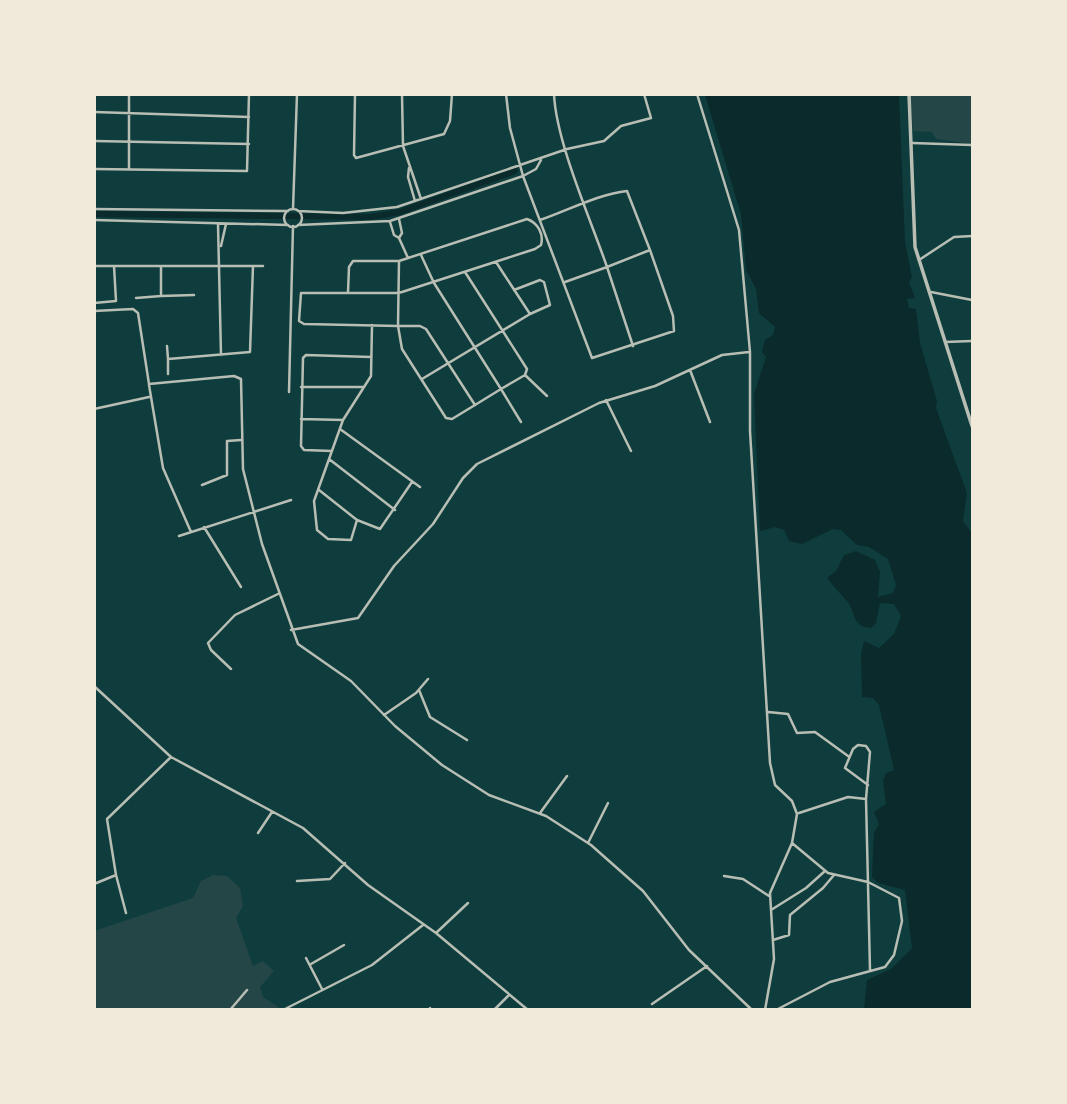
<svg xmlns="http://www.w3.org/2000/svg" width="1067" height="1104" font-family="Ubuntu,sans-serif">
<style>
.green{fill:#244646}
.water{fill:#0a2a2b}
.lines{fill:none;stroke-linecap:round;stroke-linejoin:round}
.canal{stroke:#0a2a2b;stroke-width:6}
.minor{stroke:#b8beb3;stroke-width:2.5}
.tertiary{stroke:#b8beb3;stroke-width:3.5}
</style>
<rect width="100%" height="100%" fill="#0f3d3e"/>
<!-- green -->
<path class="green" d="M910,95H972V144L936,139L932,132L913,131Z
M213,875L227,876L240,888L243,906L236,918L253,966L263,961L274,971L260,987L263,997L281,1009H95L94,931L193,898L201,881Z"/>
<!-- water -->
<path class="water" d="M705,95H899L905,242L912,277L909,282L915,298L907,299L909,308L916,309L920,343L937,401L936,408L967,493L963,521L972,533V1009H864L867,980L891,969L912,948L905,890L878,883L872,877L874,833L879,824L874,812L886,804L883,781L886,773L894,770L879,705L873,698L862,697L861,654L864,641L879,648L894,634L901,616L894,604L880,603L876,623L871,628C850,626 857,612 846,600C840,593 833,586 827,578L836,571L844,555L856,551L875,560L880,572L878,597L893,593L896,585L888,559L869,547L857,545L841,530L833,529L802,544L789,541L784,530L775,527L760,531L754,394L766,357L762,352L765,340L773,335L775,327L759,313L756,289L746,270L741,214Z"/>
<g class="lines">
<!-- canal -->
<path class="canal" d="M94,214L371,217L400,212L515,171"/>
<!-- minor -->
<path class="minor" d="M129,94V168
M355,94L354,155L356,158L444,134L450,121L452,94
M402,94L403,146L421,199
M506,94L510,128L523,176L592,358L674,331L673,316L650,250
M697,94L739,230L750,352V431L770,763L775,785L792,801L797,814L792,843L770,893L774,959L765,1010
M94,112L249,117
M94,141L249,144
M912,143L972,145
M409,168L408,177L415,201
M94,169L247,171L249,94
M94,209L288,211
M293,209L297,94
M284 218a9 9 0 1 1 18 0a9 9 0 1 1-18 0Z
M298,211L343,213L397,207L567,149L604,141L621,126L651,118L644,94
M94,220L288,225
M540,220C567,211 598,194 627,191L650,250L607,267C591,220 556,142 554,94
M390,222L394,235L399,238L408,258
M218,224L221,355
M298,225L390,221L523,176L536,169L541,160
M399,238L402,233L399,219
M221,246L226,224
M421,255L434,283L501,389L525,375L527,369L465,272
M919,260L954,237L972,236
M94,266H263
M565,282L607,267L633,346
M514,290L540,280L544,282L550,305L530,314
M348,292L349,267L353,261H399L527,219C538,223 544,234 541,245L535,249L402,292L398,293H301L299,321L304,324L398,326L399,261
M931,292L972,300
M161,296L194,295
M136,298L161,296V266
M94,303L116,301L114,266
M94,311L133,309L138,313L149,384L234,376L241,379L243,469L262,544L298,644L351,681L395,726L442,765L489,795L546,816L591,845L643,891L689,950L752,1010
M945,342L972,341
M167,346L168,359
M690,370L710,422
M168,374V359L250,352L253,266
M525,375L547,396
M422,379L530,314L496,262
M149,385L163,468L191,532
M301,387H364
M289,392L293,226
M606,400L631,451
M475,405L452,419L446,418L402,349L398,326H420L426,329L475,405L501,389L521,422
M94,409L149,397
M301,419L343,420
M340,429L420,487
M332,451L304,450L301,446L303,358L306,355L371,357
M329,459L395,510
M202,485L227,475V441L241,440
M319,490L357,520L380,529L412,482
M357,520L351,540L328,539L317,530L314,501L343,420L371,376L372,325
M204,527L241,587
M179,536L291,500
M291,630L358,618L394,566L433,524L463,478L477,464L599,403L655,386L722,355L749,352
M231,669L211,650L208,643L235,615L278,594
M94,686L171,757L303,828L368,885L436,933L528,1010
M419,690L430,717L467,740
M768,712L788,714L797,733L815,732L848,756
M384,715L416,693L428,679
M866,799L870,970
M540,813L567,776
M799,813L848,797L866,799L870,752L866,746L858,745L853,749L845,768L868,785
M258,833L272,812
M588,843L608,803
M724,876L743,879L769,896
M297,881L330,879L345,863
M94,884L116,875
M771,910L806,888L825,871
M126,913L116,875L107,819L171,757
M436,933L468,903
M773,940L789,935L790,915L823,888L834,875
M306,958L322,989
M311,964L344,945
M652,1004L707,966
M430,1008L431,1010
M230,1010L247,990
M283,1010L372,965L423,925
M494,1010L509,995
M776,1010L830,982L885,967L894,955L902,921L899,898L868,882L828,873L792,843"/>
<!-- tertiary -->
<path class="tertiary" d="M909,94L915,247L972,426"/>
</g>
<!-- border -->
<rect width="1067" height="1104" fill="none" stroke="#f1e9da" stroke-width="192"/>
</svg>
